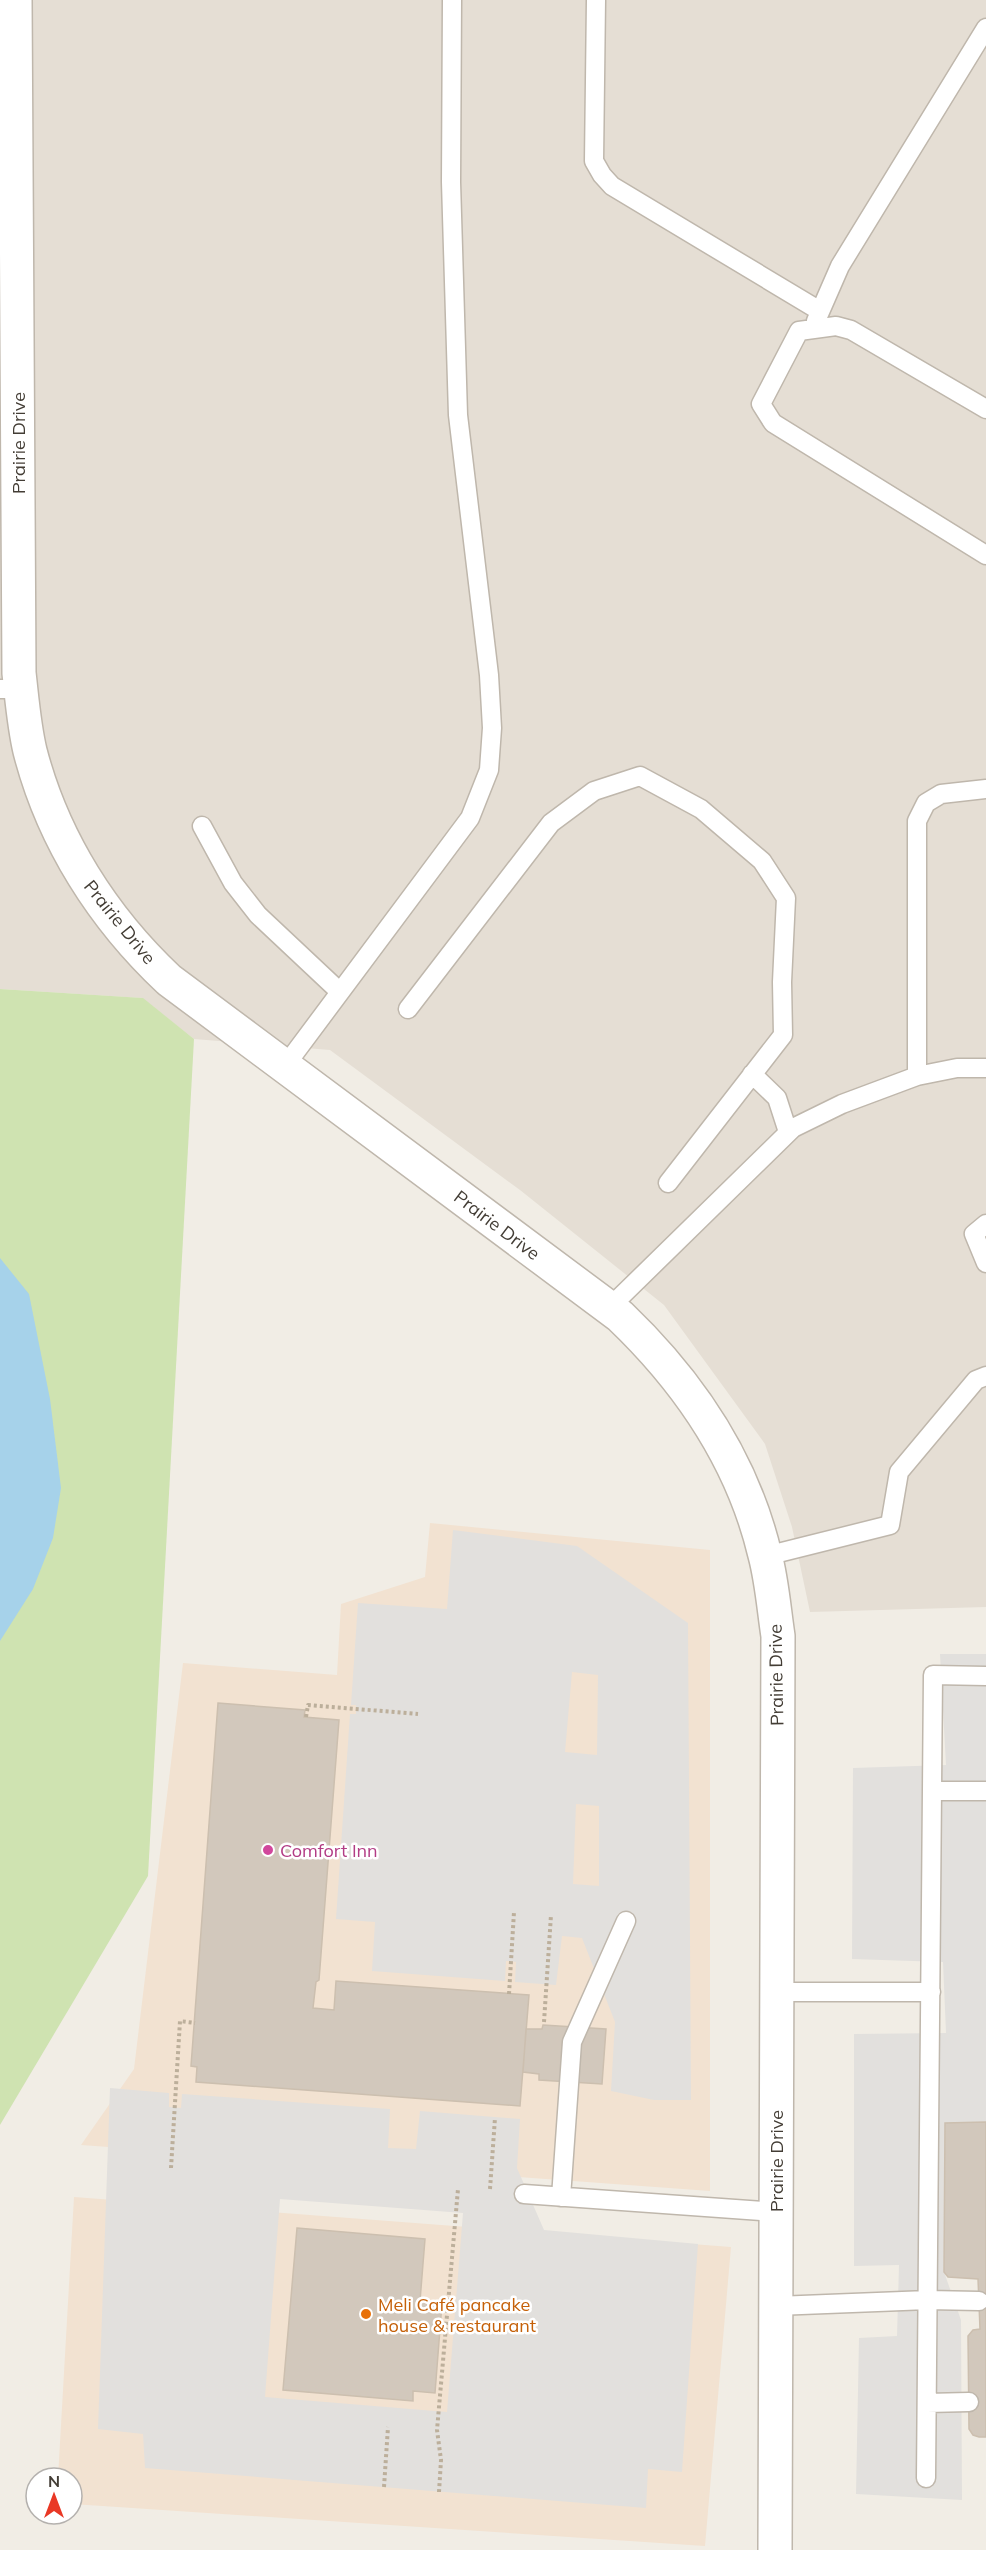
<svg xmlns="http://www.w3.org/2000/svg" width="986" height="2550" font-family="Mulish,sans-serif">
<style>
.residential{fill:#e5ded4}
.commercial{fill:#f2e2d1}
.green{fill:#cfe3b1}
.parking{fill:#e2e0dd;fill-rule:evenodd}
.water{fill:#a6d2ea}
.building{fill:#d2c8bc;stroke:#ccbfaf;stroke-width:1.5}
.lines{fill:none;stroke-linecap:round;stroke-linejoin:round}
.lane-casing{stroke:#bfb7ac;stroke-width:21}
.street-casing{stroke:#bfb7ac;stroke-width:36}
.path{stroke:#bcaf9b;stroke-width:4;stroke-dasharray:3 3;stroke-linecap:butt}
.lane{stroke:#fff;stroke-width:18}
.street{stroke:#fff;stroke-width:33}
.hotel-dot{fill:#d1479c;stroke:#fff;stroke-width:2}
.food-dot{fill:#e8710a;stroke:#fff;stroke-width:2}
.labels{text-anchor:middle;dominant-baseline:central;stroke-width:5;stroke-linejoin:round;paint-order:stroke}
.street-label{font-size:18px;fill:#433d35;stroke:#fff}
.hotel-label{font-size:18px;fill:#b23c85;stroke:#fff;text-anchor:start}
.food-label{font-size:18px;fill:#c56008;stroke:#fff;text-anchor:start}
</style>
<rect width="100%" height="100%" fill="#f1ede5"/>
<!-- residential -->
<path class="residential" d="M0,0H986V1607L810,1612L792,1527L765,1444L664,1305L520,1190L330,1050L194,1039L142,998L0,989Z"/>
<!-- commercial -->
<path class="commercial" d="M430,1523L710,1550V2191L81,2145L134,2069L183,1663L337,1675L341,1604L425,1577Z
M74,2197L731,2247L705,2546L72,2504V2478H58Z"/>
<!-- green -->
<path class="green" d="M0,989L143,998L194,1039L148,1876L0,2125Z"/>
<!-- parking -->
<path class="parking" d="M453,1530L577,1546L688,1623L691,2100H654L611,2091L615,2022L582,1938L562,1936L556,1985L515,1982L516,1962L510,1961H506L505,1981L372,1971L375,1922L336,1919L350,1714H356V1705H351L358,1603L447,1609ZM572,1672L598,1675L597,1755L565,1752ZM576,1804L599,1806V1886L573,1884Z
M940,1654H986V2122L945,2123L944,2272L961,2320L962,2500L856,2494L859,2338L897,2336L899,2265L854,2266V2034L946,2033L943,1962L852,1959L853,1768L946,1765Z
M110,2088L169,2093V2107L181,2108L182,2094L390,2109L388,2148L416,2149L420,2111L520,2119L517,2168L544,2230L698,2244L682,2472L648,2469L646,2508L145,2468L143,2434L98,2429ZM280,2199L463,2213L447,2412L265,2397Z"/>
<!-- water -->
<path class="water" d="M0,1258L29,1294L50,1399L61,1488L53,1538L33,1589L0,1641Z"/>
<!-- building -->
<path class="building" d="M218,1703L305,1710L304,1717L339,1720L319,1980L316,1982L313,2008L334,2010L336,1981L529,1995L520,2106L196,2082L197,2067L191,2066Z
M543,2025L606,2029L602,2084L539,2080V2074L523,2072L526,2029H542Z
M986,2122V2437H979L973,2435L969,2429L968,2336L973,2330L980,2329L978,2279L948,2277L944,2272L945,2123Z
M297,2228L425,2239L420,2301L442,2303L435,2393L413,2391V2401L283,2390Z"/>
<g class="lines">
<defs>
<path id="lane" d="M596,0L594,161L602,175L612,186L820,311
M816,321L840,266L986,28
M986,409L851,330L836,326L799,331L761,404L773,423L986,555
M0,689H21
M202,826L233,883L258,915L340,992
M408,1009L551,823L594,791L640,776L701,809L762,861L786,898L782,982L783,1035L668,1183
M285,1066L470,818L489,770L492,728L489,675L458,415L451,182L452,0
M752,1074L777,1098L788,1132
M917,1076V821L926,803L941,794L986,789
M986,1224L974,1234L986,1263
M609,1308L793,1128L842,1104L917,1076L957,1068H986
M766,1556L890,1525L899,1472L976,1380L986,1376
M933,1791H986
M777,1992H931
M524,2194L776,2212
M561,2197L572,2042L626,1921
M776,2306L928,2300L979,2301
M927,2403L969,2402
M926,2478L933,1675L986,1676"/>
<path id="street" d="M15,0L19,673C22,699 24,726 30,751C53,840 103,918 169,980L620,1316C689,1382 743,1462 765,1555C772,1581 774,1610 778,1636L775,2550"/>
</defs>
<!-- lane casing -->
<use href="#lane" class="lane-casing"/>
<!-- street casing -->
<use href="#street" class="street-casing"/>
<!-- path -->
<path class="path" d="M306,1717L308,1705L418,1714
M509,1994L514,1912
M544,2022L551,1915
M171,2168L180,2021L195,2023
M490,2189L495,2118
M384,2487L388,2427
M439,2492L441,2460L437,2430L458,2189"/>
<!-- lane -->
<use href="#lane" class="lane"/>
<!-- street -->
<use href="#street" class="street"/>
</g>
<!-- markers -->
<circle class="hotel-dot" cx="268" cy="1850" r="6"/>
<circle class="food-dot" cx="366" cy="2314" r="6"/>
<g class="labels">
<!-- street labels -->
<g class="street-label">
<text transform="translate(18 443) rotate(-90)">Prairie Drive</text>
<text transform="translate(120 922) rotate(51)">Prairie Drive</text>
<text transform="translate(497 1225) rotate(37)">Prairie Drive</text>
<text transform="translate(776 1675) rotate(-91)">Prairie Drive</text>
<text transform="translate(776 2161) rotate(-90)">Prairie Drive</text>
</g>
<!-- hotel labels -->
<g class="hotel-label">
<text x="280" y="1850">Comfort Inn</text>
</g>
<!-- food labels -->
<g class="food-label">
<text x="378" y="2304">Meli Café pancake<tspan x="378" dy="21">house &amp; restaurant</tspan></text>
</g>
</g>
<!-- north arrow -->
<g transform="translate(54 2496)"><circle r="28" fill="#ffffff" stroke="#b4b1ae" stroke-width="1.5"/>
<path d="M0-4.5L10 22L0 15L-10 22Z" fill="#e93825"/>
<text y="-9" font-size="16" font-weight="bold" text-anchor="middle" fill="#433d35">N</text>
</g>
</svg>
